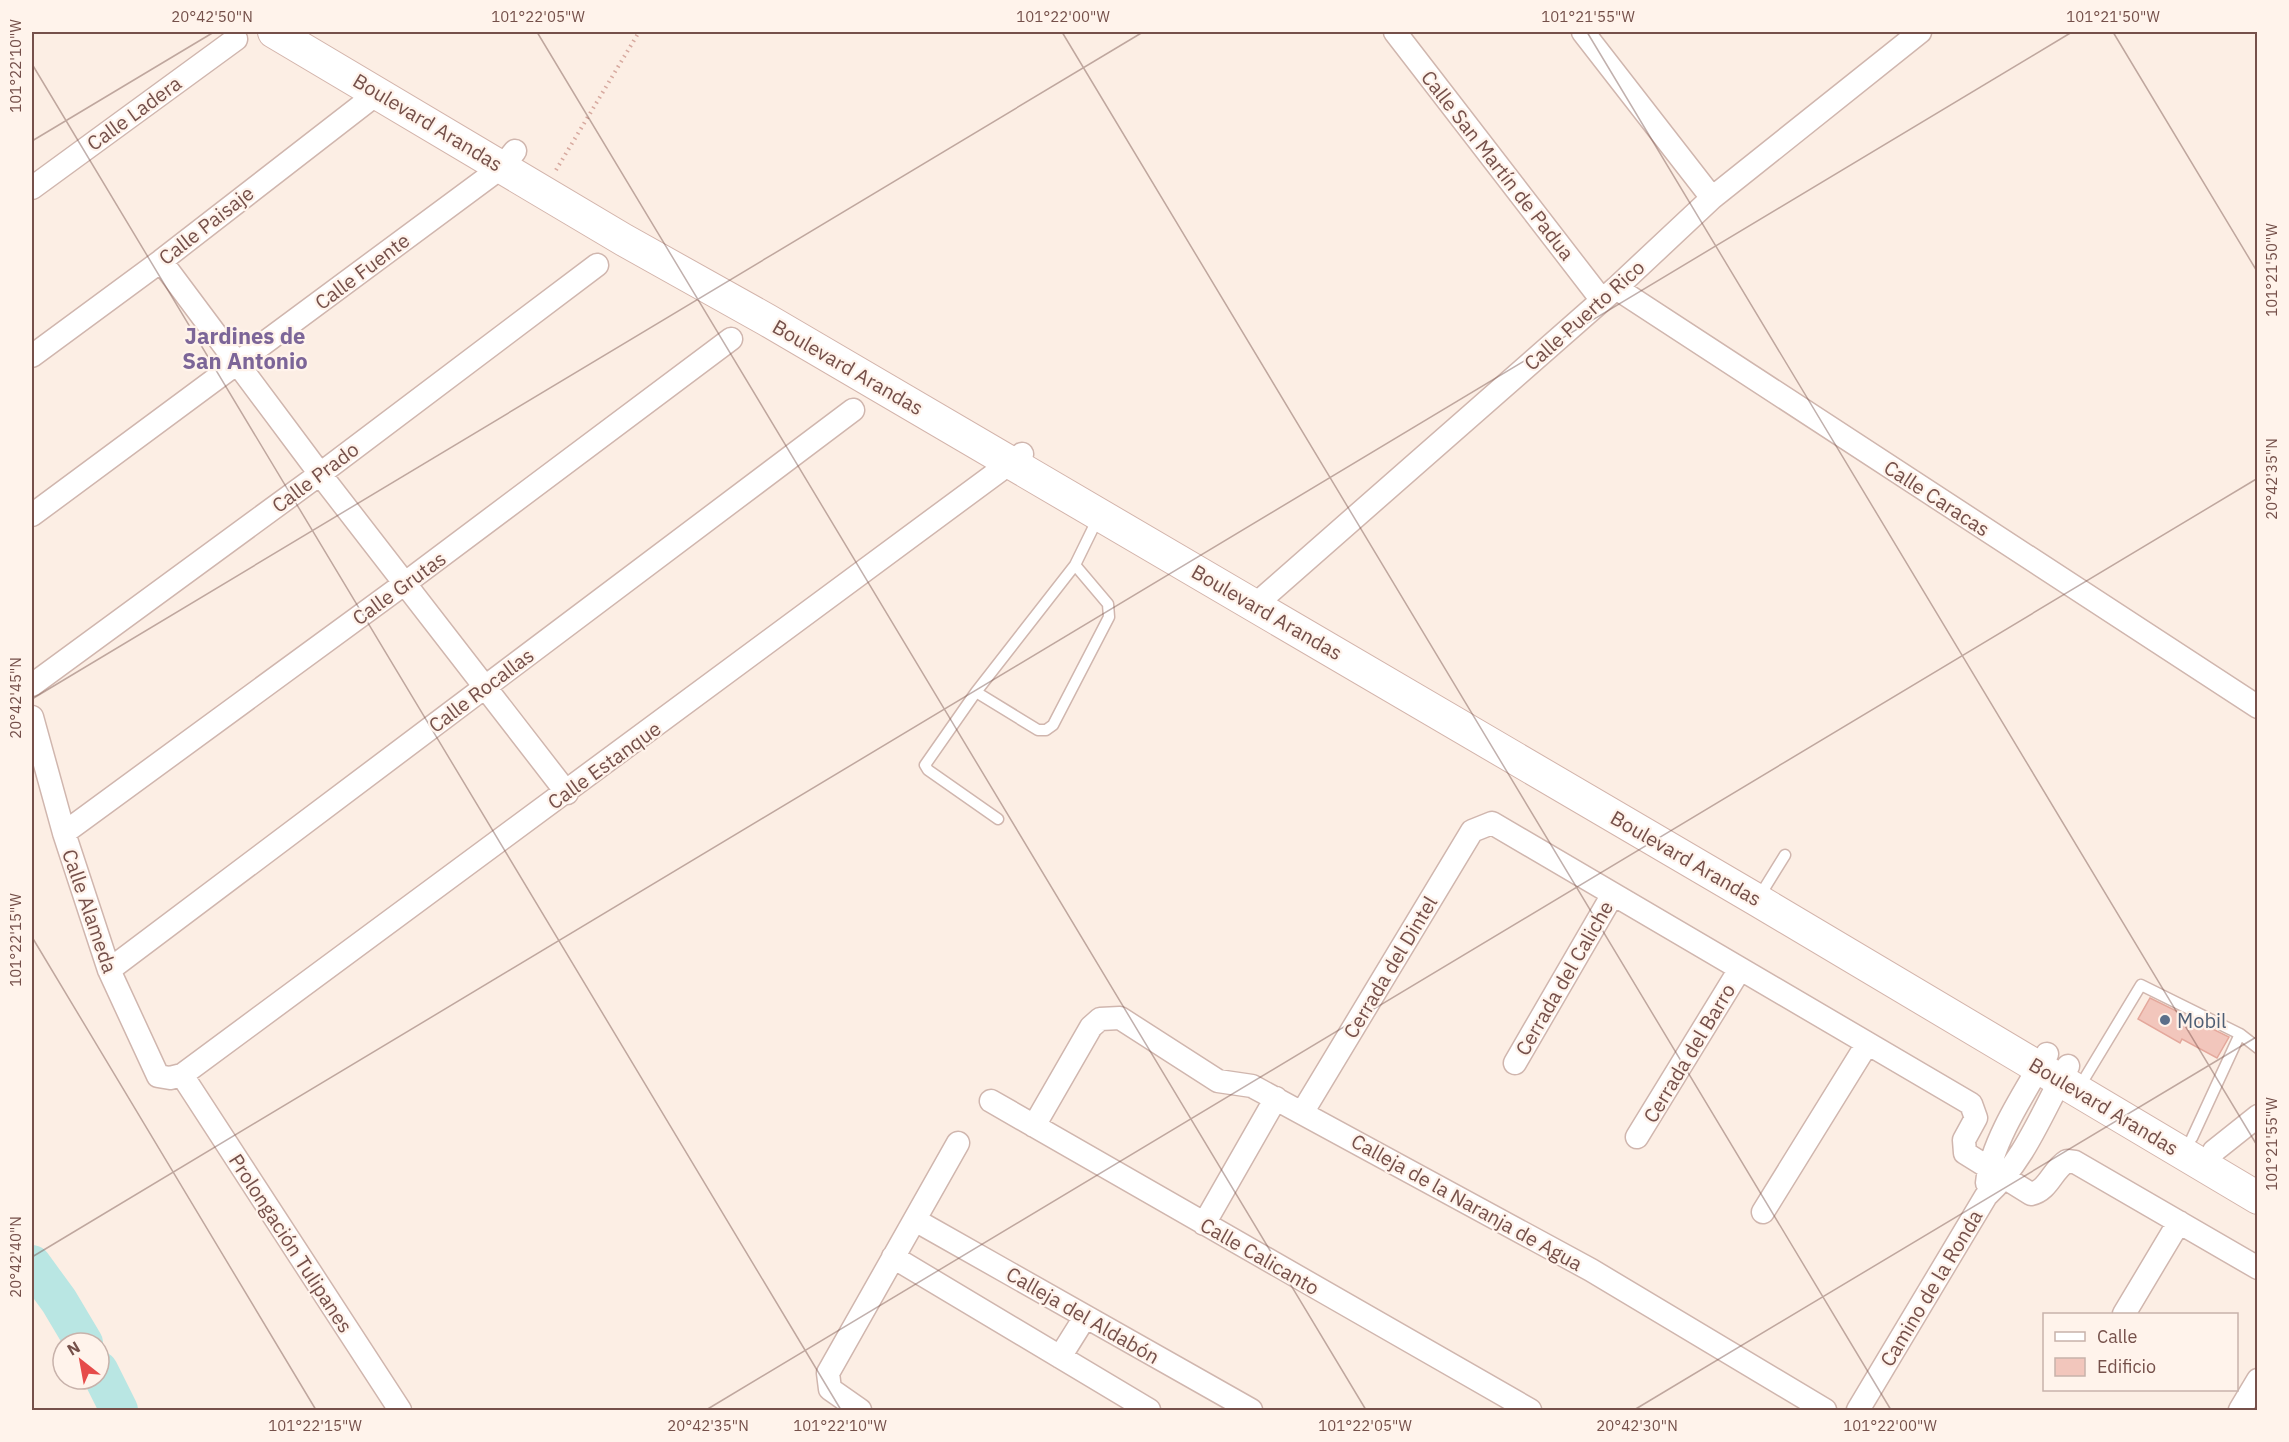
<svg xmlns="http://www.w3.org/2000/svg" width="2289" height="1442" font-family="'IBM Plex Sans',sans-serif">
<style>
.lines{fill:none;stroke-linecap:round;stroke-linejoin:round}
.river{stroke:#b9e6e3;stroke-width:38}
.building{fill:#f2c6bc;stroke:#e4a89c;stroke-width:1.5}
.lane-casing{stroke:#d0b6ae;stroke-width:13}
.street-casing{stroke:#d0b6ae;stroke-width:25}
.secondary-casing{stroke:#d3b4ab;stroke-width:34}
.path{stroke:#d7a99f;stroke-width:4;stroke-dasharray:1.5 4.5;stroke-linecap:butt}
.lane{stroke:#fff;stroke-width:10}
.street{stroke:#fff;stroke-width:22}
.secondary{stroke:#fff;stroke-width:32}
.ticks{fill:none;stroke:#75504a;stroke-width:1.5;stroke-opacity:0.45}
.service-dot{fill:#5c6f8a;stroke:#fff3eb;stroke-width:2}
.labels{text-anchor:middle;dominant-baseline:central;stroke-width:4.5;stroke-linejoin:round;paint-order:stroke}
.street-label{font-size:20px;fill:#75504a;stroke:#fff3eb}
.service-label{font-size:20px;fill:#4e5e75;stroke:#fff3eb;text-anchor:start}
.quarter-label{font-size:22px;font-weight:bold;fill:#7c6598;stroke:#fff3eb}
.neatline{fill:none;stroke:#75504a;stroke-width:2}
.ticks-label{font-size:15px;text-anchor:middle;fill:#75504a}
</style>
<rect width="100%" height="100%" fill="#fceee4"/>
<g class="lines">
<!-- river -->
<path class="river" d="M32,1264L59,1301L84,1343
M99,1370L119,1410"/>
</g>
<!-- building -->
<path class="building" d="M2150,998L2229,1037L2217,1058L2182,1039L2180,1043L2138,1019Z"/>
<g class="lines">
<defs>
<path id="lane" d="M976,692L1038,730H1046L1053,725L1109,617L1108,604L1075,565
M998,819L928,770L925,765L976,692L1075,565L1098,518
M1759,897L1785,855
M2240,1034L2258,1048
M2086,1076L2141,985L2240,1034L2192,1138"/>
<path id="street" d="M1395,32L1601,299
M1583,32L1712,198
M32,188L236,39
M161,261L320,474L567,793
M1616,288L2258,707
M32,356L161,261L379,92
M32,515L483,181L502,167L515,151
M1255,605L1616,288L1712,198L1920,32
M32,685L320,474L597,265
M32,717L64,833L109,970L158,1076L170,1078L182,1075L1022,454
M64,833L404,584L731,339
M109,970L853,410
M1515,1063L1613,894
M182,1075L400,1410
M991,1101L1530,1410
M1302,1113L1472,831L1492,823L1971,1104L1976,1118L1964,1140L1965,1153L2031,1194C2049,1190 2052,1170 2067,1161L2075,1162L2258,1268
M1034,1126L1091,1027L1100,1019L1120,1018L1218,1081L1252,1086L1591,1270L1825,1410
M1637,1137L1740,969
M2214,1151L2258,1116
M1987,1183C1991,1142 2026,1090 2047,1054
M1763,1212L1867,1044
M915,1220L1251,1410
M1204,1224L1276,1098
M893,1257L1149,1410
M2124,1314L2179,1222
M1060,1357L1085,1317
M860,1410L830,1389L828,1373L958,1143
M1858,1410L1986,1196C2025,1160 2042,1112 2068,1066
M2240,1410L2258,1380"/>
<path id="secondary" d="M274,32L624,240L767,320L1757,900L2258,1198"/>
</defs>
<!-- lane casing -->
<use href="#lane" class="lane-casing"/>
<!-- street casing -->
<use href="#street" class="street-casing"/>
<!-- secondary casing -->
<use href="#secondary" class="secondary-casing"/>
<!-- path -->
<path class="path" d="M556,170L639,32"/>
<!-- lane -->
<use href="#lane" class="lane"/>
<!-- street -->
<use href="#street" class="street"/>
<!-- secondary -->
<use href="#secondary" class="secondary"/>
</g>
<!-- ticks -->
<path class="ticks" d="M537,32L1366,1410M1062,32L1891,1410M1587,32L2258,1147M2113,32L2258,273M32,64L841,1410M32,141L214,32M32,699L1143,32M32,937L316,1410M32,1257L2072,32M706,1410L2258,478M1634,1410L2258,1036"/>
<!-- markers -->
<circle class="service-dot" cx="2165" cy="1020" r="6"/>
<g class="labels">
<!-- street labels -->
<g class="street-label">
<text transform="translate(134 113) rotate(-36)">Calle Ladera</text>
<text transform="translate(428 122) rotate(31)">Boulevard Arandas</text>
<text transform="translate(1498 165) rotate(52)">Calle San Martín de Padua</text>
<text transform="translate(206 225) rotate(-38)">Calle Paisaje</text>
<text transform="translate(362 271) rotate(-37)">Calle Fuente</text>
<text transform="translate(1584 315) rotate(-42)">Calle Puerto Rico</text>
<text transform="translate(848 367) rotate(30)">Boulevard Arandas</text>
<text transform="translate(315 477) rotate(-37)">Calle Prado</text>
<text transform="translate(1937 498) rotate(33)">Calle Caracas</text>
<text transform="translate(399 588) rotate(-36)">Calle Grutas</text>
<text transform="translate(1267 612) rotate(30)">Boulevard Arandas</text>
<text transform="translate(481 690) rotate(-37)">Calle Rocallas</text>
<text transform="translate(604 765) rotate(-36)">Calle Estanque</text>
<text transform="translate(1686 858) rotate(30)">Boulevard Arandas</text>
<text transform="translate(90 911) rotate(71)">Calle Alameda</text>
<text transform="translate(1390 967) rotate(-59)">Cerrada del Dintel</text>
<text transform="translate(1564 978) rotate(-60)">Cerrada del Caliche</text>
<text transform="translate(1689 1053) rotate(-59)">Cerrada del Barro</text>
<text transform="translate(2104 1106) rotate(31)">Boulevard Arandas</text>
<text transform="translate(1467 1202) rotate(29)">Calleja de la Naranja de Agua</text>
<text transform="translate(291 1243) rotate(57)">Prolongación Tulipanes</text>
<text transform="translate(1260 1256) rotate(30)">Calle Calicanto</text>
<text transform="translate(1931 1288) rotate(-59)">Camino de la Ronda</text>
<text transform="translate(1083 1315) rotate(30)">Calleja del Aldabón</text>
</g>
<!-- service labels -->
<g class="service-label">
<text x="2177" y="1020">Mobil</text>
</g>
<!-- quarter labels -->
<g class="quarter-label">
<text x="245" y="335">Jardines de<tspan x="245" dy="25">San Antonio</tspan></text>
</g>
</g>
<!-- border -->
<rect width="2289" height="1442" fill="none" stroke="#fff3eb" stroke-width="66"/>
<!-- legend -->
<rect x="2043" y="1313" width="195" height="78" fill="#fff3eb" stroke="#c8b2ab" stroke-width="1.5"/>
<rect x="2055" y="1332" width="30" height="9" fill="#ffffff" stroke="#c8b2ab" stroke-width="1.5"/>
<text x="2097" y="1343" font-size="18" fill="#75504a">Calle</text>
<rect x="2055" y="1358" width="30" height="18" fill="#f2c6bc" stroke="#c8b2ab" stroke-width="1.5"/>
<text x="2097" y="1373" font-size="18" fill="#75504a">Edificio</text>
<!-- north arrow -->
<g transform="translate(81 1361) rotate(329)"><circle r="28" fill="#fff3eb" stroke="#c8b2ab" stroke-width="1.5"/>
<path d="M0-4.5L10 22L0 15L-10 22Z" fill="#e64b4a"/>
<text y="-9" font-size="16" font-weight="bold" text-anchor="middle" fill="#75504a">N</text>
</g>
<rect x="33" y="33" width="2223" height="1376" class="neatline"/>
<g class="ticks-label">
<text x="212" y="22">20°42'50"N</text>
<text x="538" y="22">101°22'05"W</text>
<text x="1063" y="22">101°22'00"W</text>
<text x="1588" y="22">101°21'55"W</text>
<text x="2113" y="22">101°21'50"W</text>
<text transform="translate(16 66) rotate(-90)" y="5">101°22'10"W</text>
<text transform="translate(2272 270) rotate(-90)" y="5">101°21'50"W</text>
<text transform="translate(2272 479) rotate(-90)" y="5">20°42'35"N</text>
<text transform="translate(16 698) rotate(-90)" y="5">20°42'45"N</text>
<text transform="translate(16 940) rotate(-90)" y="5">101°22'15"W</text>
<text transform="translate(2272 1144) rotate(-90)" y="5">101°21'55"W</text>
<text transform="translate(16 1257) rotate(-90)" y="5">20°42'40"N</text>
<text x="315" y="1431">101°22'15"W</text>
<text x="708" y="1431">20°42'35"N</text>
<text x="840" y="1431">101°22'10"W</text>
<text x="1365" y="1431">101°22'05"W</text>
<text x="1637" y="1431">20°42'30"N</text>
<text x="1890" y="1431">101°22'00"W</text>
</g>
</svg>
